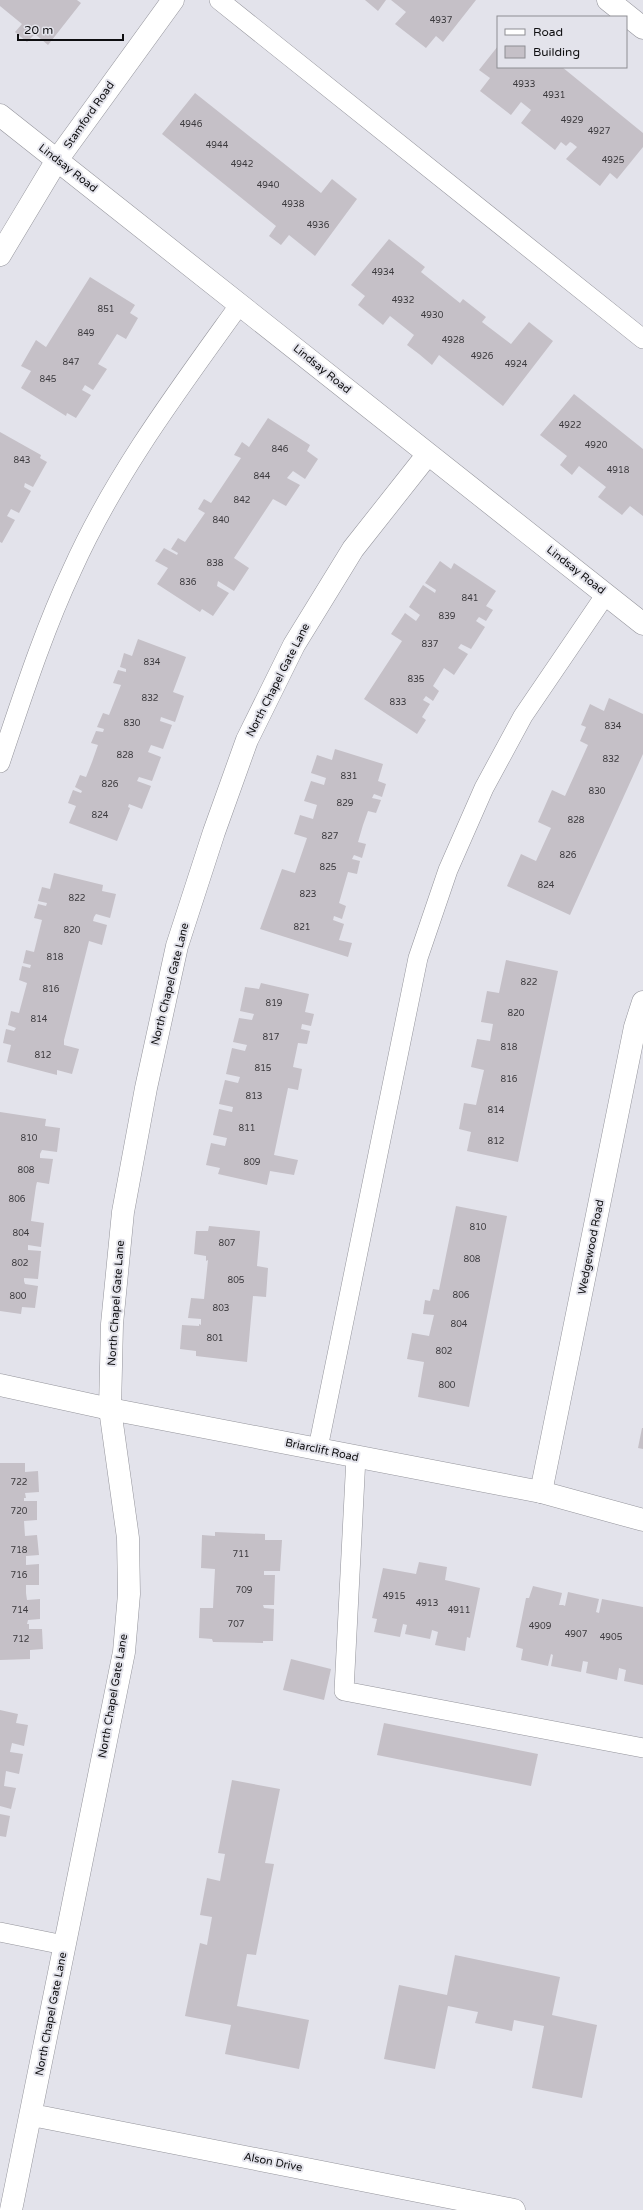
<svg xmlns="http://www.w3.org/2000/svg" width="643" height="2210" font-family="'Varela Round',sans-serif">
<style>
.building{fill:#c5c0c7}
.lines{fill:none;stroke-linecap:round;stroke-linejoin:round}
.lane-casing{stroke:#94949b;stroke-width:20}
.street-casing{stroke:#94949b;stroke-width:23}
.secondary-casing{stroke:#94949b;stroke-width:23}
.lane{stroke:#fff;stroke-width:19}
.street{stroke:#fff;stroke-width:22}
.secondary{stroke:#fff;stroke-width:22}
.labels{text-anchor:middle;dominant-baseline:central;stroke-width:4;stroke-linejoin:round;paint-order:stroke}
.number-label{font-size:9px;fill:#3c3a3e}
.street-label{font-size:11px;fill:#0e0e10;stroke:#e3e3eb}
</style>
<rect width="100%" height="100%" fill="#e3e3eb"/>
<!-- building -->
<path class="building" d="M0,0H77L81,3L48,45L35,34L27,42L15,32L22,24L0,6Z
M365,0H386L378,11Z
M391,0H476L443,42L436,36L426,48L395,24L406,12Z
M498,46V67H562L643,133V147L617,179L610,173L600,186L566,159L577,147L572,143L570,142L566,146L561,142L555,150L521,123L531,110L521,102L511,115L480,91L490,78L479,70Z
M195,93L321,193L332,179L357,199L315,256L289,235L281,245L269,236L276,226L162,134Z
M389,239L425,267L421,272L460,303L463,299L486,317L482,322L511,344L529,322L553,341L503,406L439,355L432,365L419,354L407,345L414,335L390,316L383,325L358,305L365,296L351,285Z
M90,277L135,305L130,313L138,318L126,339L117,334L98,364L107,369L93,390L85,385L82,390L91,395L76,418L67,413L66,416L21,388L31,371L21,366L36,340L46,347Z
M574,394L643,449V516L630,506L622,515L598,497L606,487L579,466L572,475L560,465L567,456L540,435Z
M268,418L310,445L307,451L318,459L305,479L293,471L287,478L300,485L286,506L273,499L234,558L249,568L234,591L218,581L217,586L229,593L213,616L202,609L200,612L157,584L168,568L155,561L164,548L177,555L178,553L171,549L178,538L185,542L205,513L198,509L204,499L211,503L241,458L234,455L242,442L249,447Z
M0,432L41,455L40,458L47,462L33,487L25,483L24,487L31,491L19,513L11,509L7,516L15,520L2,543L0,542Z
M440,561L451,569L454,563L496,591L486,606L493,610L486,621L479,617L476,621L485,627L471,649L461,644L458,648L468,654L454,675L444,668L433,686L439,691L433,701L426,696L423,700L430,704L422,717L426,720L417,734L364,699L402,641L391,634L405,613L416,621L420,615L409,607L423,585L435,593L436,590L425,583Z
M138,639L186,657L173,692L184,696L175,722L161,717L160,721L172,725L163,749L151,745L148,752L161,757L152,781L139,777L137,781L151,786L142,809L129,804L128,807L130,808L117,841L69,823L76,806L68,803L73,790L81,793L82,791L75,787L80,775L86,777L92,762L98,745L91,743L96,731L103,732L104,729L97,727L103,713L109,715L121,685L113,683L118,670L126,672V669L120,667L124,653L132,656Z
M609,698L643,714V754L570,915L507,886L521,854L536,861L551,828L538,822L552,790L565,796L588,745L580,741L586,727L581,725L590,704L604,711Z
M335,749L383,764L378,781L386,784L382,797L374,794L372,798L381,800L376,813L368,811L363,825L358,842L366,844L362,858L354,855L352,859L360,861L357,874L348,872L339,903L346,906L342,919L334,916L333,920L344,924L339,940L352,943L348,957L260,929L282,869L295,873L307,838L294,834L300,815L313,819L317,805L304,801L311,781L324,785L326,778L311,773L317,755L332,760Z
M54,873L103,885L102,891L116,894L110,918L96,914L94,917L93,921L107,925L102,945L89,941L64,1040V1045L79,1049L72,1074L57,1070V1075L7,1062L11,1045L3,1043L6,1029L14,1031L16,1028L8,1025L11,1011L19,1013L27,983L19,980L22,966L30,968L31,965L23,963L26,950L34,952L42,920L34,918L38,904L46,906L47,903L38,901L42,887L50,889Z
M506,960L558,971L518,1162L467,1151L471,1132L459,1129L464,1103L476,1105L484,1070L471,1067L477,1039L490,1041L493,1024L481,1022L487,991L499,993Z
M261,983L309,994L305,1012L314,1014L311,1026L302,1024L301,1029L310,1031L307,1044L298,1043L293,1067L302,1069L298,1090L288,1088L274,1155L298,1160L294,1175L270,1171L267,1185L218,1174L220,1168L206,1165L211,1143L225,1146L227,1138L213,1135L219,1109L232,1112L233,1107L219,1104L225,1080L238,1083L240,1077L226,1074L232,1048L245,1051L247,1045L233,1042L239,1018L252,1020L254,1014L240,1011L245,987L259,989Z
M0,1112L46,1119L45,1126L60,1128L57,1152L42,1150L40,1154V1158L53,1159L49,1184L37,1182L36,1186L31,1221L44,1223L41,1247L28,1245V1250L41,1251L38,1279L24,1278V1281L25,1284L38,1286L35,1308L22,1307L21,1314L0,1311Z
M456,1206L507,1216L469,1407L418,1397L424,1362L407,1359L412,1333L429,1336L434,1315L423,1314L425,1300L430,1301L433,1289L439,1290Z
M209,1226L260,1231L257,1266L268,1268L266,1297L253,1296L247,1362L196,1356V1351L180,1349L182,1325L199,1326V1324L201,1325V1319L188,1318L191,1298L204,1299L208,1260L206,1261V1256L194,1254L196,1231H208Z
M642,1428H643V1449L638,1448Z
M0,1463H25V1472L38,1471L39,1492L25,1493L26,1498H24V1501H37V1520L24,1521L25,1536L37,1535L39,1555L26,1556V1565L39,1564V1585H26V1593L27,1600L40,1599V1619L28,1620L27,1624H29V1629H42L43,1649L30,1650V1659L0,1660Z
M215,1532L265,1534V1540H282L280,1571H264V1575H275L274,1605H263L264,1608L274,1609L273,1641H263V1643L213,1642L212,1639L199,1638L200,1608H213L215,1569L201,1568L202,1535L215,1536Z
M419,1562L447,1567L445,1580L480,1588L470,1638L467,1637L465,1651L435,1645L438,1632L432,1630L430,1639L405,1634L407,1625L403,1624L400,1637L374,1632L377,1619L372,1618L383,1568L416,1574Z
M533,1586L562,1593L559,1605H563L565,1606L568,1592L599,1599L596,1612L599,1613L602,1599L643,1607V1685L624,1681L626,1670L619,1668L617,1680L586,1673L588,1662L583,1661L581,1672L551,1666L553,1655L551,1654L548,1666L521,1660L523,1649L516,1647L526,1598H529Z
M291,1659L331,1669L324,1700L283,1690Z
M0,1710L18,1714L16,1723L28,1725L24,1746L12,1743L10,1752L23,1754L19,1774L6,1771L4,1786L16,1788L11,1809L0,1806Z
M384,1723L538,1754L531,1786L377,1755Z
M232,1780L280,1789L265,1863L274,1864L256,1955L247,1954L237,2006L309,2020L299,2069L225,2054L231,2025L185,2016L200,1943L207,1945L212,1917L200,1915L207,1878L220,1881L225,1854L218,1853Z
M0,1814L10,1816L6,1837L0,1836Z
M455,1955L560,1977L552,2015L597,2025L582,2098L532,2088L544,2026L514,2020L512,2031L475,2023L478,2012L448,2006L435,2069L384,2059L399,1985L447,1995Z"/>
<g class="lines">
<defs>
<path id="lane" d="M219,0L643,339
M0,763C22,698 43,632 72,570C115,474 179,389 240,304
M318,1448L418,958L448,870L484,788L523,716L606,594
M356,1457L344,1691L643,1748
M0,1932L64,1945"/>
<path id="street" d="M608,0L643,28
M0,115L643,624
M0,255L57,160L173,0
M541,1492L635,1027L643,1002
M32,2115L514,2210
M11,2210L124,1652L129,1594L128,1538L110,1409L112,1324L123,1212L146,1088L177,946L214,832L247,740L294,645L353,549L428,454"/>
<path id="secondary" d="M0,1385L110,1409L541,1492L643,1520"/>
</defs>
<!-- lane casing -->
<use href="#lane" class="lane-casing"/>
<!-- street casing -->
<use href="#street" class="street-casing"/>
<!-- secondary casing -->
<use href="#secondary" class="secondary-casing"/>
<!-- lane -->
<use href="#lane" class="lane"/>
<!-- street -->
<use href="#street" class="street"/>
<!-- secondary -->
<use href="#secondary" class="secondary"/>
</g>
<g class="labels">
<!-- number labels -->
<g class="number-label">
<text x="441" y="20">4937</text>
<text x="524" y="84">4933</text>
<text x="554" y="95">4931</text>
<text x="572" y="120">4929</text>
<text x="191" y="124">4946</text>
<text x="599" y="131">4927</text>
<text x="217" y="145">4944</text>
<text x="613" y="160">4925</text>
<text x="242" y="164">4942</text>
<text x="268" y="185">4940</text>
<text x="293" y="204">4938</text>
<text x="318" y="225">4936</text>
<text x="383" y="272">4934</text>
<text x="403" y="300">4932</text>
<text x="106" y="309">851</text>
<text x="432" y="315">4930</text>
<text x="86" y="333">849</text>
<text x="453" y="340">4928</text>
<text x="482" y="356">4926</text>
<text x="71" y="362">847</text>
<text x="516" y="364">4924</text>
<text x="48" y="379">845</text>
<text x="570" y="425">4922</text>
<text x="596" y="445">4920</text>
<text x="280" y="449">846</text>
<text x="22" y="460">843</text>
<text x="618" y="470">4918</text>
<text x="262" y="476">844</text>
<text x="242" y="500">842</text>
<text x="221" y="520">840</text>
<text x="215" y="563">838</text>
<text x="188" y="582">836</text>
<text x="470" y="598">841</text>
<text x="447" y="616">839</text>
<text x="430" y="644">837</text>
<text x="152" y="662">834</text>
<text x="416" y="679">835</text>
<text x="150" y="698">832</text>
<text x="398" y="702">833</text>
<text x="132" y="723">830</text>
<text x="613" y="726">834</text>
<text x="125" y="755">828</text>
<text x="611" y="759">832</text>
<text x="349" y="776">831</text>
<text x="110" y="784">826</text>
<text x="597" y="791">830</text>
<text x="345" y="803">829</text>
<text x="100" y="815">824</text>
<text x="576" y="820">828</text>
<text x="330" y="836">827</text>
<text x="568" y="855">826</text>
<text x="328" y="867">825</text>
<text x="546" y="885">824</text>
<text x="308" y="894">823</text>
<text x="77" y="898">822</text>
<text x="302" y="927">821</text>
<text x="72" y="930">820</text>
<text x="55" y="957">818</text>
<text x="529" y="982">822</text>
<text x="51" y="989">816</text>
<text x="274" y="1003">819</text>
<text x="516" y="1013">820</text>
<text x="39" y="1019">814</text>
<text x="271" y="1037">817</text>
<text x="509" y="1047">818</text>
<text x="43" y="1055">812</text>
<text x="263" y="1068">815</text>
<text x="509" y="1079">816</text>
<text x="254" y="1096">813</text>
<text x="496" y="1110">814</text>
<text x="247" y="1128">811</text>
<text x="29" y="1138">810</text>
<text x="496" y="1141">812</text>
<text x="252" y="1162">809</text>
<text x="26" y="1170">808</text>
<text x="17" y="1199">806</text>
<text x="478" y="1227">810</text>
<text x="21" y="1233">804</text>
<text x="227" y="1243">807</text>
<text x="472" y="1259">808</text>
<text x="20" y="1263">802</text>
<text x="236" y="1280">805</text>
<text x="461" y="1295">806</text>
<text x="18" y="1296">800</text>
<text x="221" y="1308">803</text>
<text x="459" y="1324">804</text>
<text x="215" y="1338">801</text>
<text x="444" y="1351">802</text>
<text x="447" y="1385">800</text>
<text x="19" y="1482">722</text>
<text x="19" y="1511">720</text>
<text x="19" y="1550">718</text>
<text x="241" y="1554">711</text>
<text x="19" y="1575">716</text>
<text x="244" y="1590">709</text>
<text x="394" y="1596">4915</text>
<text x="427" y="1603">4913</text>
<text x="20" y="1610">714</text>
<text x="459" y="1610">4911</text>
<text x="236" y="1624">707</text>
<text x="540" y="1626">4909</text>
<text x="576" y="1634">4907</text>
<text x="611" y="1637">4905</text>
<text x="21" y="1639">712</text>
</g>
<!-- street labels -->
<g class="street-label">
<text transform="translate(89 115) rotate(-55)">Stamford Road</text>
<text transform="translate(68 168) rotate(38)">Lindsay Road</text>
<text transform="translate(322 369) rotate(39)">Lindsay Road</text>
<text transform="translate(576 570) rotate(38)">Lindsay Road</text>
<text transform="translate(278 680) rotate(-63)">North Chapel Gate Lane</text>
<text transform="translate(170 984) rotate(-76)">North Chapel Gate Lane</text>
<text transform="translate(591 1247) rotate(-79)">Wedgewood Road</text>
<text transform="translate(116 1303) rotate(-86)">North Chapel Gate Lane</text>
<text transform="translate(322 1450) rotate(12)">Briarclift Road</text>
<text transform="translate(113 1696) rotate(-80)">North Chapel Gate Lane</text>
<text transform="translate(51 2014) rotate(-79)">North Chapel Gate Lane</text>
<text transform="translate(273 2162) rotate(11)">Alson Drive</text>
</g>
</g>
<!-- legend -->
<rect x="497" y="16" width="130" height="52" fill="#e3e3eb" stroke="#8e8e93"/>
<rect x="505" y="29" width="20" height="6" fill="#ffffff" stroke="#8e8e93"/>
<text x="533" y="36" font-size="12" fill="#0e0e10">Road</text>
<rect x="505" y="46" width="20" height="12" fill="#c5c0c7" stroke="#8e8e93"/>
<text x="533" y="56" font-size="12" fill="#0e0e10">Building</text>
<!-- scale -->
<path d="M18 34v6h105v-6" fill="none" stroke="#0e0e10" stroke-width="2"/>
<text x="24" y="34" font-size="12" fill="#0e0e10" stroke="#e3e3eb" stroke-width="3" paint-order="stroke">20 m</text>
</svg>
